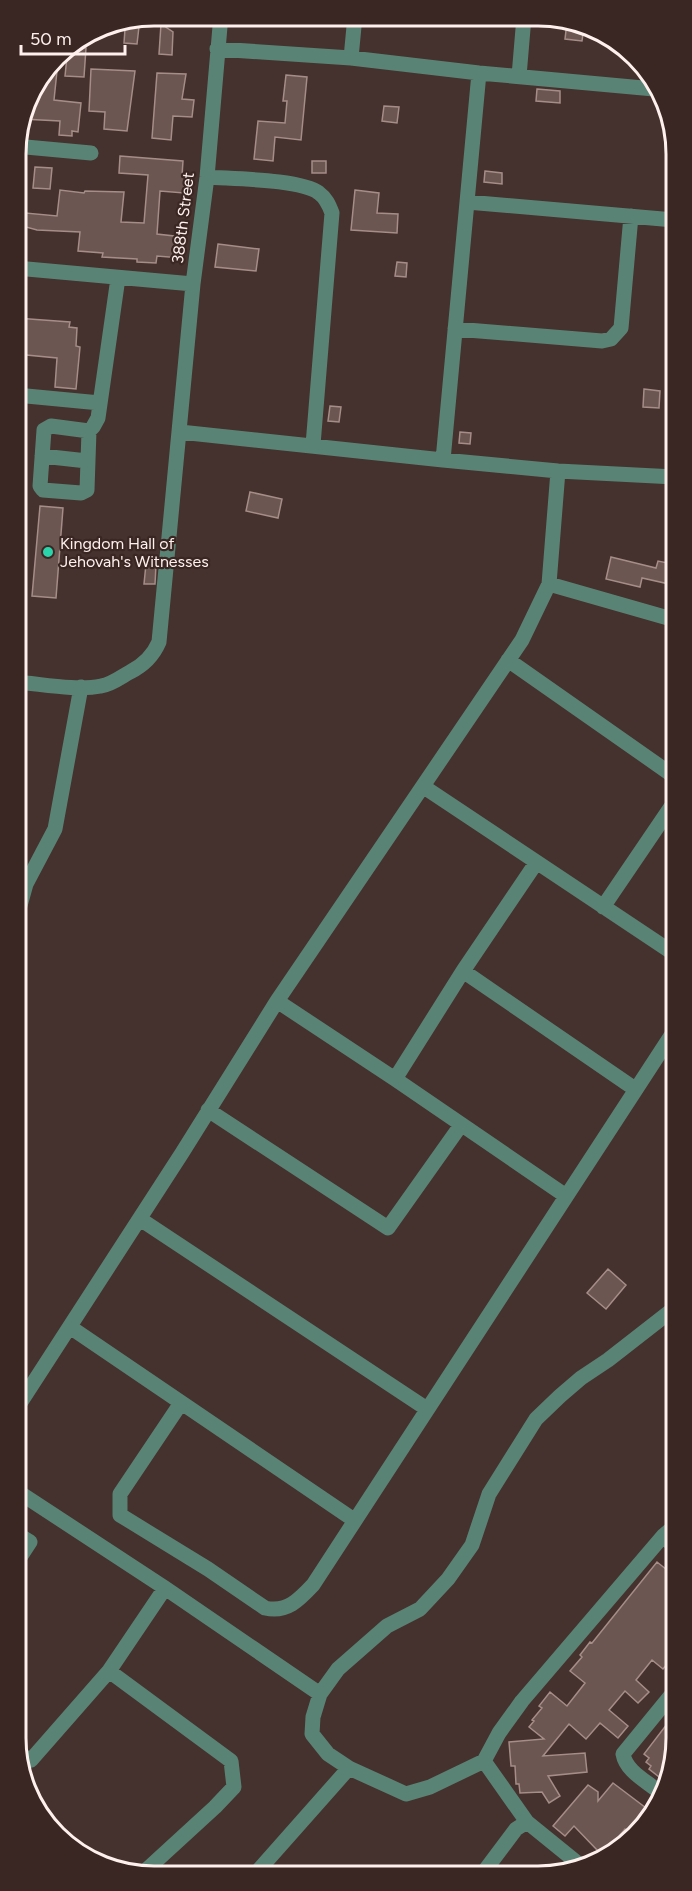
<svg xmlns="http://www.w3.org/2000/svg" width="692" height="1891" font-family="Figtree,sans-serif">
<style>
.building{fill:#6c5652;stroke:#a58d88;stroke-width:1.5}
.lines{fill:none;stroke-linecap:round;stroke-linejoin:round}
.minor{stroke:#598375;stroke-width:15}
.poi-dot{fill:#2ad5ac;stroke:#3a2723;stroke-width:2}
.labels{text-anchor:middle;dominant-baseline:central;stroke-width:4.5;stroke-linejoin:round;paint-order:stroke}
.street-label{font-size:16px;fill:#fdf0ed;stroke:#3a2723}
.poi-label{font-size:16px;fill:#fdf0ed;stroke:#3a2723;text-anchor:start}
.rim{fill:none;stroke:#fdf0ed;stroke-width:3}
</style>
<rect width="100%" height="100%" fill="#45312d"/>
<!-- building -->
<path class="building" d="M140,18L137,44L124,43L125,29L104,27V25Z
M567,22L576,23L584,27L582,41L565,39Z
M161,24L173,32L172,55L159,54Z
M68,47L86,48L84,77L65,76Z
M91,69L135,71L127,131L104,129L105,112L89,111Z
M46,70L57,71L54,100L81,103L78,132L72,131V136L59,135L60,121L22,119L29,93L40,94L42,76Z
M157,73L186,74L182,99L194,100L192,117L173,116L171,140L152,138Z
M286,75L307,77L301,140L275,137L273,161L254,159L258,121L285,123L287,101H283Z
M537,89L560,91V103L536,101Z
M384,106L399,107L397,123L382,121Z
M120,156L183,161L182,176H185L184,193L160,191L157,234L183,237L181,258L157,256L156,263L137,262V259L102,257L103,253L78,251L80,232L37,230L15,224V212L57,216L60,190L84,193L85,191L124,192L121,222L144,223L148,175L119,173Z
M312,161H326V173H312Z
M35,167L52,168L50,189L33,188Z
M485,171L502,173V184L484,182Z
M355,190L379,193L377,213L398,214L397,233L351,230Z
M218,244L259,249L256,271L215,267Z
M397,262L407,263L406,277L395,276Z
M16,318L70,322L69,327L77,328L76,346L80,347L76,389L55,387L57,358L16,354Z
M644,389L660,391L659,408L643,407Z
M330,406L341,407L339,422L328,421Z
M460,432L471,433L470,444L459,443Z
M250,492L282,499L278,518L246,511Z
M40,506L63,508L56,598L32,596Z
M611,557L656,568L658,561L673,564L669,584L642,578L640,587L606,579Z
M146,564L156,565L155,584H144Z
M608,1269L626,1285L606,1309L587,1293Z
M657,1562L676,1577V1591L670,1598L676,1603L677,1652L663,1669L652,1660L636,1680L649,1692L638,1703L625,1691L609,1710L628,1726L618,1738L600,1723L586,1739L569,1724L543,1756L585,1753L587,1772L548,1776L560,1796L549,1803L542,1792L520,1793L519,1784H516L515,1766H511L509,1742L544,1739L529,1727L534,1721L532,1720L542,1708L539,1706L550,1692L567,1706L585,1683L570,1671L582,1657L580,1655L590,1642L592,1643Z
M677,1711V1746L663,1780L649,1769L651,1766L646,1762L649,1758L644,1754Z
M613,1783L650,1811L643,1828L632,1835L625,1829L609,1848L600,1853L574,1826L565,1836L553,1826L588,1785L598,1792V1801Z"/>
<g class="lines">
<!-- minor -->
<path class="minor" d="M217,49L351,58L479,73L654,89
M351,58L355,16
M519,76L524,17
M15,146L91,153
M207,177C232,179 301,179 319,193C326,198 329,205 332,213L313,445
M467,202L674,220
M16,268L193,284
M455,329L602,341L611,339L621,328L631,216
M16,395L100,403
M89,431L51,426L44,430L40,486L43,490L81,493L87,490L89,431L93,427L98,418L118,278
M180,432L443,460L558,471L675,477
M42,456L87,461
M443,460L479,73
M549,584L675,620
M508,660L675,777
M16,682C42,684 76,691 101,686C111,685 121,677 130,672C144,665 153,656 159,642L193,284L207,177L221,15
M424,787L676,955
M603,907L675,801
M16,920L26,884L55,829L81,687
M463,971L635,1089
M277,1001L395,1079L566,1196
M395,1079L463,971L536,863
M208,1110L388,1228L461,1125
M140,1219L427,1409
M676,1307L608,1360L581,1378L560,1396L536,1419L489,1494L472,1545L448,1579L420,1609L387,1626L338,1669L320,1694L313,1717L312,1734L328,1754L349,1768L406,1794L430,1787L484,1761L499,1733L522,1701L663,1536L676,1525
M70,1327L354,1520
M181,1403L120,1494V1515L208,1569L265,1608C287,1613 299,1600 313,1585L676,1028
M17,1408L182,1153L277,1001L522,640L549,584L558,471
M17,1491L165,1588L320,1694
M17,1534L30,1542L17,1562
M663,1536L676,1548
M109,1671L231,1761L234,1787L215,1807L143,1873
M18,1754L31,1760L109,1671L165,1588
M484,1761L527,1822L580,1865
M658,1791C645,1780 626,1771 623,1754L677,1688
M256,1873L349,1768
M483,1873L516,1829L527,1822"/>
</g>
<!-- markers -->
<circle class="poi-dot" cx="48" cy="552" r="6"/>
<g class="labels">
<!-- street labels -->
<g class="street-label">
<text transform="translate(183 218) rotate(-83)">388th Street</text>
</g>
<!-- poi labels -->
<g class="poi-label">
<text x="60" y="543">Kingdom Hall of<tspan x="60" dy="18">Jehovah's Witnesses</tspan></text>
</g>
</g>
<!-- crop -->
<path d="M0 0H692V1891H0ZM154 26H538A128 128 0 0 1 666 154V1738A128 128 0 0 1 538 1866H154A128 128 0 0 1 26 1738V154A128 128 0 0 1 154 26Z" fill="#3a2723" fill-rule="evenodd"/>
<path class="rim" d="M154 26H538A128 128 0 0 1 666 154V1738A128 128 0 0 1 538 1866H154A128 128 0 0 1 26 1738V154A128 128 0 0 1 154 26Z"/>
<!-- scale -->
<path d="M21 45v9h104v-9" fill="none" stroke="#fdf0ed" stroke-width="3"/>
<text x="30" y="45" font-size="18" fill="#fdf0ed" stroke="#3a2723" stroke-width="4.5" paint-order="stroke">50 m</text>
</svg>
